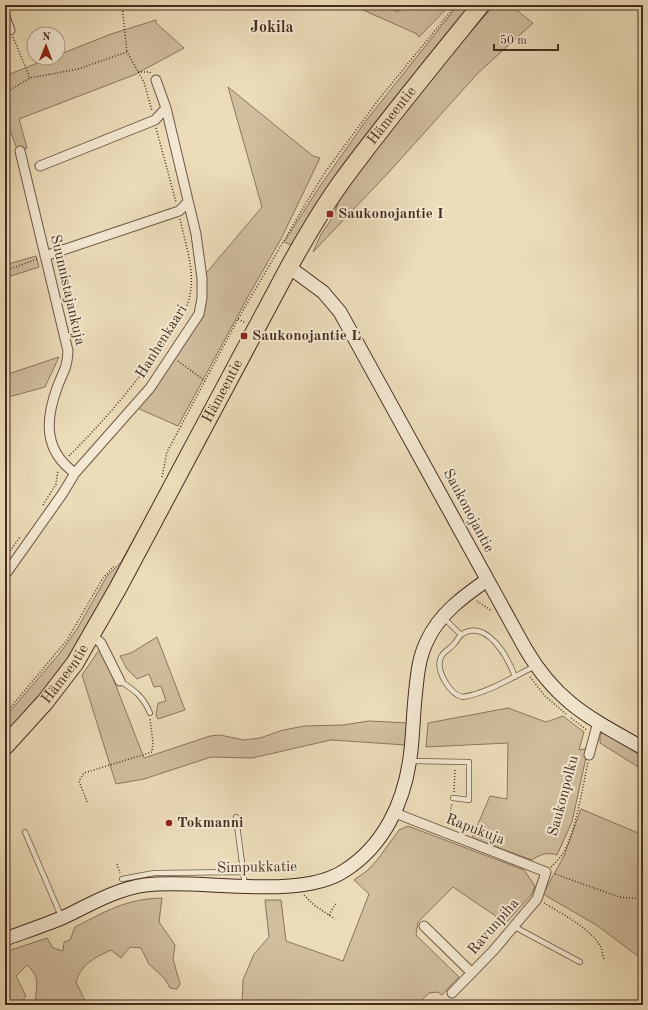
<svg xmlns="http://www.w3.org/2000/svg" width="648" height="1010" font-family="'Old Standard TT',serif">
<style>
.green{fill:#d0be9f;stroke:#8b755e}
.lines{fill:none;stroke-linecap:round;stroke-linejoin:round}
.lane-casing{stroke:#705845;stroke-width:6}
.street-casing{stroke:#705845;stroke-width:11}
.secondary-casing{stroke:#462c1e;stroke-width:15}
.highway-casing{stroke:#462c1e;stroke-width:19}
.path{stroke:#462c1e;stroke-width:1.5;stroke-dasharray:1 2;stroke-linecap:butt}
.lane{stroke:#f3e8d2;stroke-width:4.5}
.street{stroke:#f3e8d2;stroke-width:9}
.secondary{stroke:#f3e8d2;stroke-width:13}
.highway{stroke:#ecdcb9;stroke-width:17}
.poi-dot{fill:#8f2418;stroke:#f3e8d2;stroke-width:1.5}
.labels{text-anchor:middle;dominant-baseline:central;stroke-width:4;stroke-linejoin:round;paint-order:stroke}
.street-label{font-size:15px;fill:#462c1e;stroke:#f3e8d2}
.poi-label{font-size:15px;font-weight:bold;fill:#462c1e;stroke:#f3e8d2;text-anchor:start}
.neighbourhood-label{font-size:16px;font-weight:bold;fill:#462c1e;stroke:#f3e8d2}
</style>
<rect width="100%" height="100%" fill="#ecdcb9"/>
<filter id="stains"><feTurbulence type="fractalNoise" baseFrequency=".005" numOctaves="4"/><feColorMatrix values="0 0 0 0 .2 0 0 0 0 .09 0 0 0 0 .02 0 0 0 .5 -.17"/></filter>
<radialGradient id="worn" r=".72"><stop offset=".6" stop-color="#630" stop-opacity="0"/><stop offset="1" stop-color="#630" stop-opacity=".3"/></radialGradient>
<!-- green -->
<path class="green" d="M352,5H383L398,12L401,5H450L419,37L417,34Z
M458,5H475L315,206L291,245L284,242L320,186L365,122Z
M494,5H510L533,23L478,73L389,172L313,252L321,234L333,217L340,198L362,165L432,77Z
M156,20V23L184,48L134,75L19,119L27,148L18,152L8,124L5,125V76L50,58H58V55L111,34Z
M228,87L313,156L320,158L281,239L250,293L178,426L135,407L199,314L202,278L262,207Z
M36,256L39,267L5,278V265Z
M59,357L45,387L5,398V375Z
M166,481L70,659L23,716L5,733V717L60,653L77,629L107,576L121,562Z
M157,637L185,710L158,719L156,715L158,703L166,701L161,686L154,687L149,674L137,679L127,669L120,656L131,653Z
M101,647L144,758L210,736L220,735L244,740L260,738L283,730L305,726L343,725L369,721L408,723L406,745L331,740L252,758L211,757L144,779L116,784L82,675Z
M508,708L546,722L563,716L584,732L579,750L588,748L572,822L557,855C547,852 541,854 532,860L472,838L490,796L507,799L508,743L426,747L428,723Z
M604,733L643,753V770L600,743V734Z
M581,809L643,835V960L598,926L543,894L564,856Z
M408,826L524,870L535,886L532,894L506,923L453,887L418,922L416,935L459,977L442,995L438,992L429,993L417,1005H242L243,980L254,954L269,937L265,900H281L286,941L343,961L369,894L354,880L368,870L378,859L399,830Z
M162,898L159,922L175,945L173,959L180,984L177,989L170,988L165,979L149,964L141,948L130,947L121,958L111,950C94,958 81,964 76,982L87,1005H36C34,987 43,979 27,965L16,976L26,996L19,1005H5V952L47,938L53,948L63,951L64,942L70,940L75,927C107,911 125,899 162,898Z"/>
<g class="lines">
<defs>
<path id="lane" d="M444,618L461,635
M515,677C508,657 487,619 462,634C458,637 457,641 454,644C450,649 444,651 441,657C435,670 450,695 463,697C488,693 513,677 535,666
M120,681C134,690 143,696 150,713
M411,761L469,762V800L453,798
M236,817L245,886
M25,832L61,916
M122,879L154,873L243,872
M513,926L580,962"/>
<path id="street" d="M5,17L10,30
M20,151L68,351C67,370 63,371 57,388C45,421 44,451 75,473
M40,166L155,120L166,108
M45,256L179,211L188,202
M5,575L63,493L75,473L150,388L199,314L202,298V278L196,234L166,108L156,80
M92,635L101,643L120,681
M589,755L598,722
M395,813L546,872L537,899L493,951L452,993
M424,926L472,973"/>
<path id="secondary" d="M289,267L323,292L340,312L525,648C557,703 590,718 643,748
M5,939C24,932 45,925 64,917C89,905 116,889 145,885C200,878 298,901 344,871C384,846 404,802 410,758C413,738 413,718 415,698C417,679 418,659 427,641C439,614 464,596 487,580"/>
<g id="highway">
<path id="s1" d="M5,746L45,702L75,663L118,588L289,267C305,238 322,209 342,181C386,121 434,63 481,5"/>
</g>
</defs>
<!-- lane casing -->
<use href="#lane" class="lane-casing"/>
<!-- street casing -->
<use href="#street" class="street-casing"/>
<!-- secondary casing -->
<use href="#secondary" class="secondary-casing"/>
<!-- highway casing -->
<use href="#highway" class="highway-casing"/>
<!-- path -->
<path class="path" d="M122,5L127,52
M13,37L30,78
M138,72H150L151,74
M5,93L30,78L78,69L127,52L144,82L152,111
M156,128L176,202
M5,271L37,259
M238,319L246,323
M178,361L205,381
M69,456C102,423 134,386 161,347C174,330 186,316 190,294C195,270 185,243 180,219
M162,477L167,452L238,319L306,203L326,171L379,99L456,5
M43,505L56,484L58,470
M5,558L20,537
M477,601L492,611
M530,677L545,696L566,714
M5,714L67,640L103,578L115,565
M571,718L587,730
M454,792L455,768
M87,802L79,781L84,773L152,752L153,743L150,719
M447,823L452,804
M117,864L120,873
M551,867C555,863 559,859 562,855C575,835 583,786 588,762
M555,874L619,897L643,899
M304,895L314,905L335,919
M544,903C561,913 589,928 600,945C602,949 603,955 604,960
M329,915L336,903"/>
<!-- lane -->
<use href="#lane" class="lane"/>
<!-- street -->
<use href="#street" class="street"/>
<!-- secondary -->
<use href="#secondary" class="secondary"/>
<!-- highway -->
<use href="#highway" class="highway"/>
</g>
<!-- markers -->
<g class="poi-dot">
<rect x="326" y="210" width="8" height="8" rx="2"/>
<rect x="240" y="332" width="8" height="8" rx="2"/>
<circle cx="169" cy="823" r="4"/>
</g>
<g class="labels">
<!-- street labels -->
<g class="street-label">
<text stroke="none"><textPath href="#s1" startOffset="742">Hämeentie</textPath></text>
<text transform="translate(67 290) rotate(77)">Suunnistajankuja</text>
<text transform="translate(162 342) rotate(-58)">Hanhenkaari</text>
<text stroke="none"><textPath href="#s1" startOffset="418">Hämeentie</textPath></text>
<text transform="translate(468 511) rotate(62)">Saukonojantie</text>
<text stroke="none"><textPath href="#s1" startOffset="94">Hämeentie</textPath></text>
<text transform="translate(564 796) rotate(-75)">Saukonpolku</text>
<text transform="translate(475 830) rotate(21)">Rapukuja</text>
<text transform="translate(257 868) rotate(-1)">Simpukkatie</text>
<text transform="translate(494 927) rotate(-49)">Ravunpiha</text>
</g>
<!-- poi labels -->
<g class="poi-label">
<text x="338" y="214">Saukonojantie I</text>
<text x="252" y="336">Saukonojantie L</text>
<text x="177" y="823">Tokmanni</text>
</g>
<!-- neighbourhood labels -->
<g class="neighbourhood-label">
<text x="272" y="28">Jokila</text>
</g>
</g>
<!-- margin -->
<rect width="648" height="1010" fill="none" stroke="#ecdcb9" stroke-width="20"/>
<rect x="6" y="6" width="636" height="998" fill="none" stroke="#462c1e" stroke-width="2"/>
<rect x="10" y="10" width="628" height="990" fill="none" stroke="#462c1e"/>
<!-- north arrow -->
<g transform="translate(46 46) rotate(1)"><circle r="19" fill="#f3e8d2" stroke="#ae9d8a"/>
<path d="M0-3L7 15L0 10L-7 15Z" fill="#8f2418"/>
<text y="-6" font-size="11" font-weight="bold" text-anchor="middle" fill="#462c1e">N</text>
</g>
<!-- scale -->
<path d="M494 44v6h64v-6" fill="none" stroke="#462c1e" stroke-width="2"/>
<text x="500" y="44" font-size="12" fill="#462c1e" stroke="#f3e8d2" stroke-width="3" paint-order="stroke">50 m</text>
<rect width="100%" height="100%" filter="url(#stains)"/>
<rect width="100%" height="100%" fill="url(#worn)"/>
</svg>
